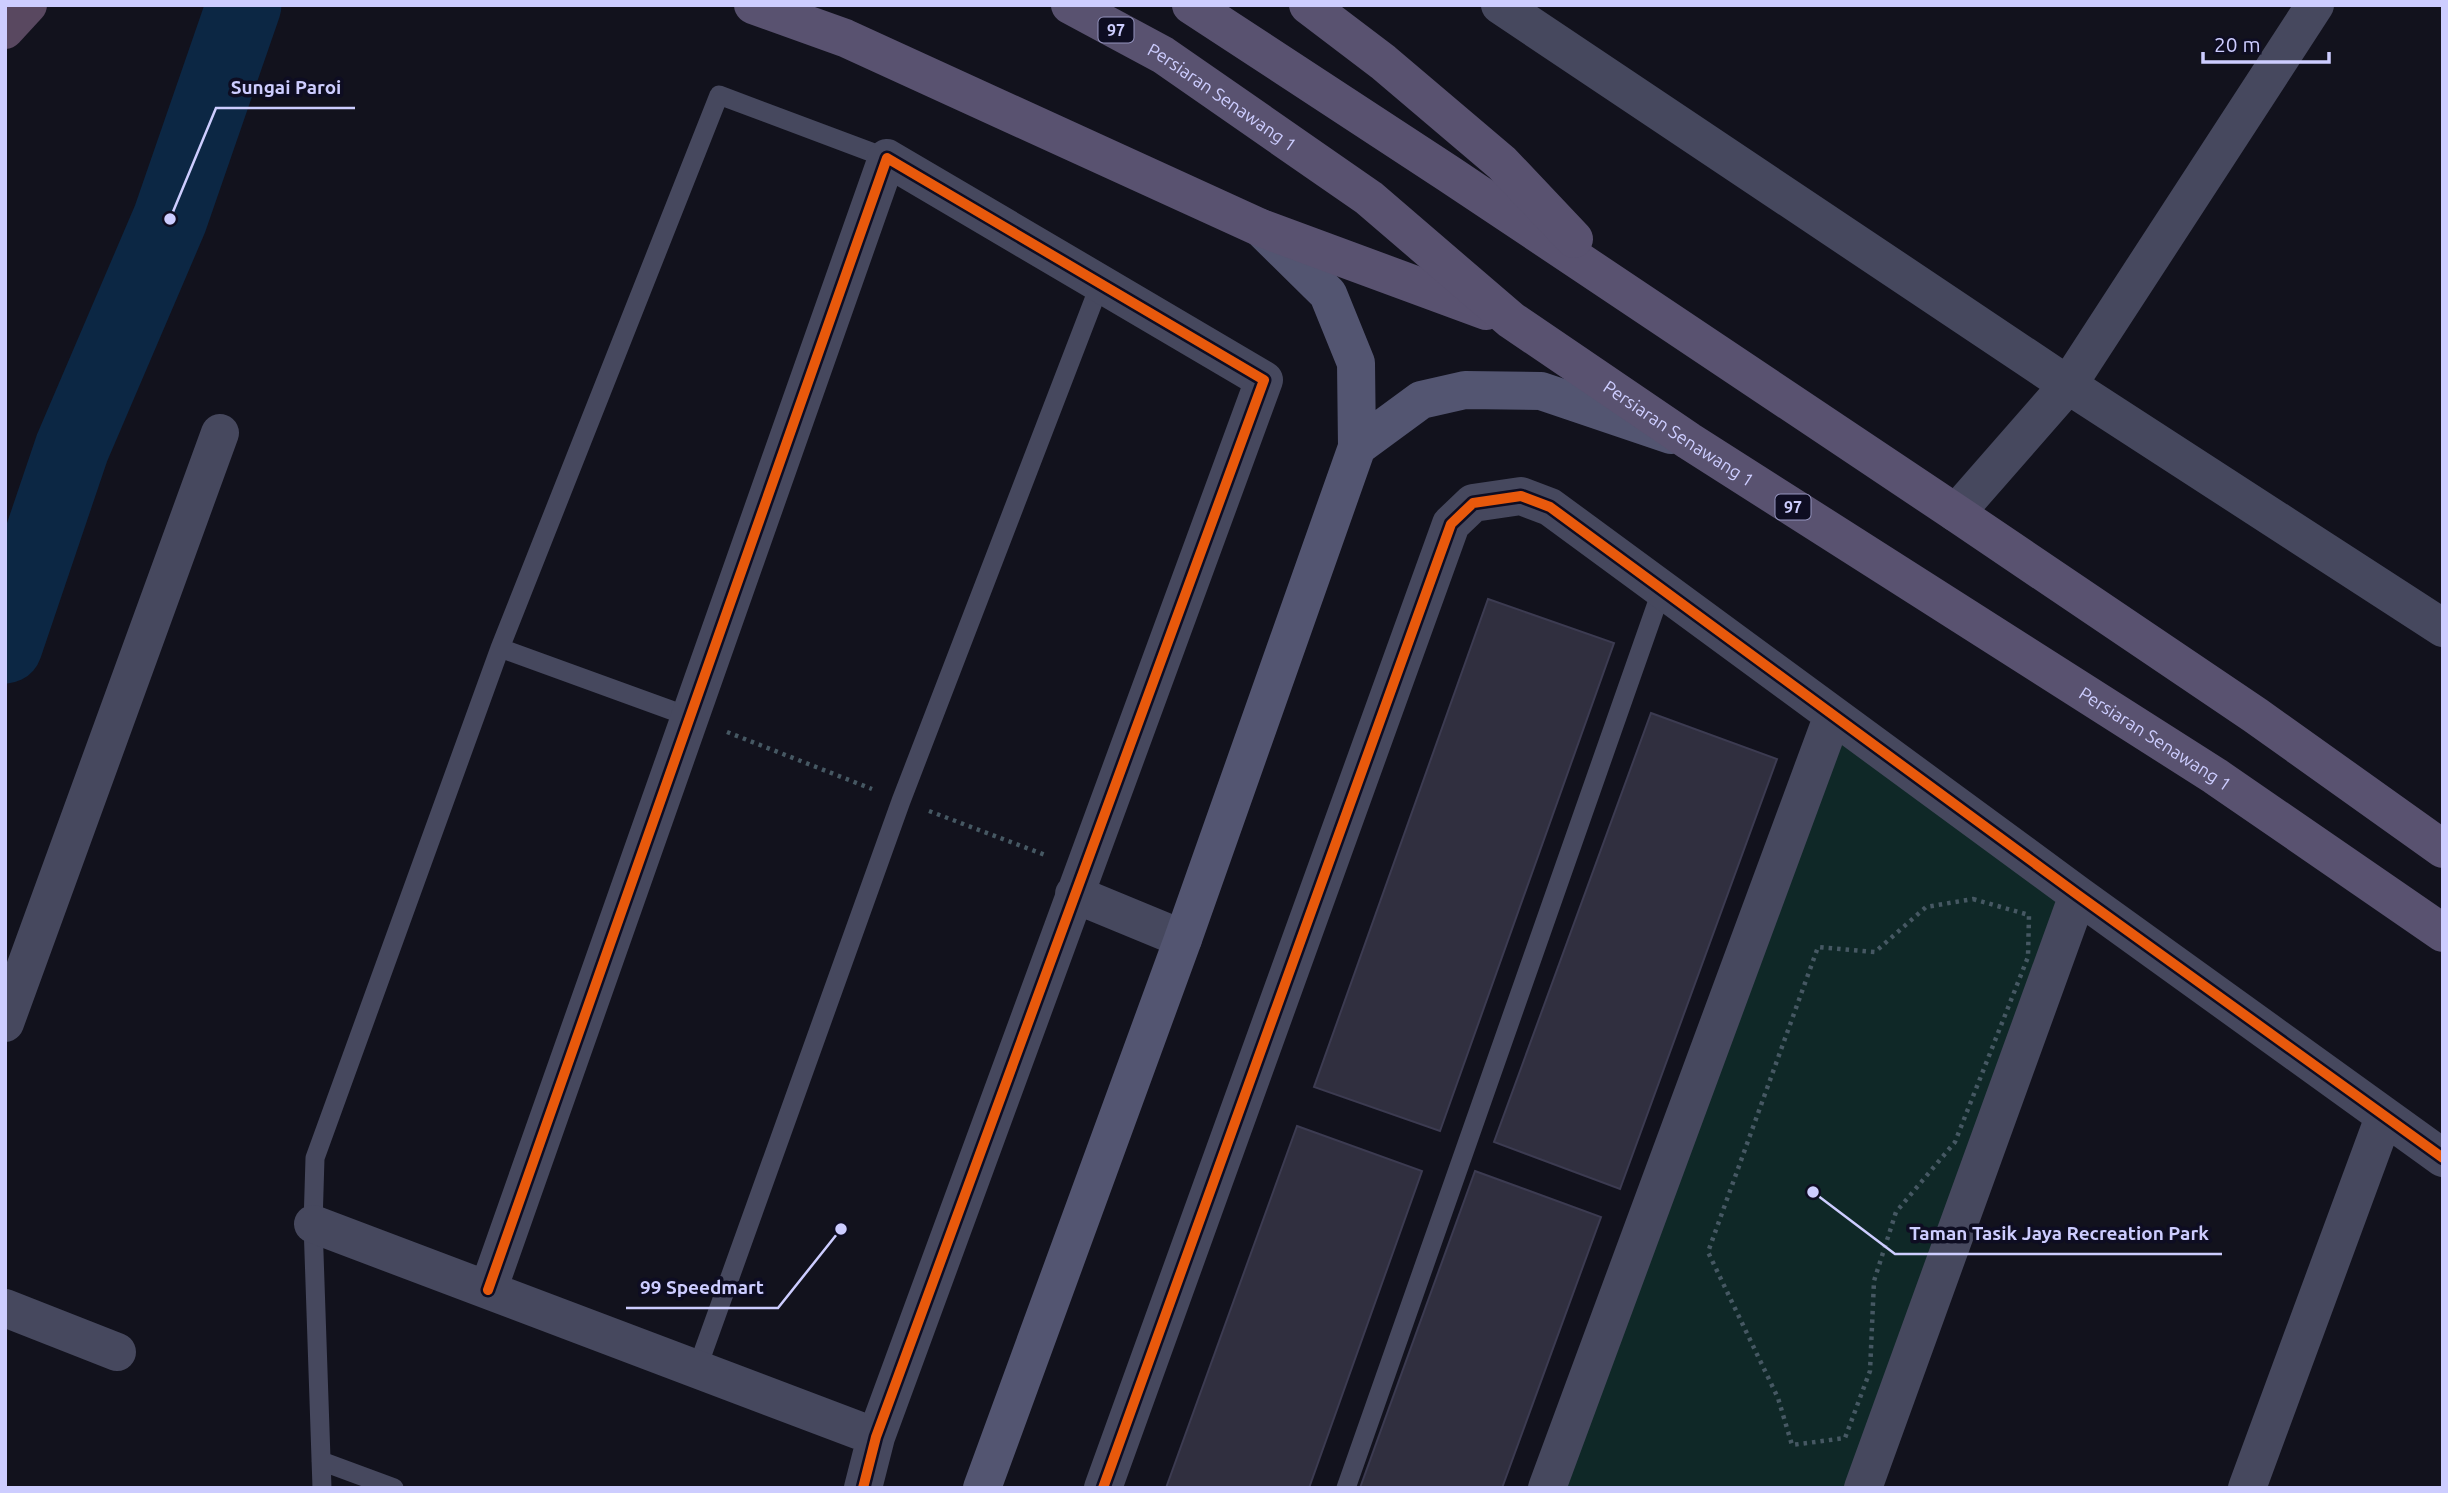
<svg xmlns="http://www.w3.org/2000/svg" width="2448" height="1493" font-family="Ubuntu,sans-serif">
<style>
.green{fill:#0f2827}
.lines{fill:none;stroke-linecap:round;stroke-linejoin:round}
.river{stroke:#0c2744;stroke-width:75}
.building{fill:#302f3f;stroke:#3c3b51;stroke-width:2}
.path{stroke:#465863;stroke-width:4.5;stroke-dasharray:3.5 5;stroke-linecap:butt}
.lane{stroke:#46485e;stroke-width:19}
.street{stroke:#46485e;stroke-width:38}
.secondary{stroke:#535571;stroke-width:38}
.primary{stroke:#595270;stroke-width:38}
.highway{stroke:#594860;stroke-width:38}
.cycleway-casing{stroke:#0e0d22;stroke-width:15}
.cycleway{stroke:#e8590c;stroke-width:10}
.labels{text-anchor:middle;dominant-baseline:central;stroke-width:7;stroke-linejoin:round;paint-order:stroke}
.shield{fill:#0e0d22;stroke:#9493bd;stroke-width:2}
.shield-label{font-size:16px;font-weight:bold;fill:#cdcdff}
.street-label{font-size:18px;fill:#cdcdff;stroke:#0e0d22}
.leader{fill:none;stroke:#cdcdff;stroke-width:2.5}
.callout-dot{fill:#cdcdff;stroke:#0e0d22;stroke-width:2.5}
.callout-label{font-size:19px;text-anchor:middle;font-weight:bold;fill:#cdcdff;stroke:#0e0d22;stroke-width:7;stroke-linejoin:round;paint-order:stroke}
</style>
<rect width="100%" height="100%" fill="#12121d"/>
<!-- green -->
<path class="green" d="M1833,716L2076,896L1862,1488H1548Z"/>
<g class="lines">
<!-- river -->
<path class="river" d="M5,646L72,448L170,219L244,5"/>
</g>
<!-- building -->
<path class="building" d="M1488,599L1614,643L1440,1131L1314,1087Z
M1651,713L1777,759L1620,1189L1494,1142Z
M1297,1126L1422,1171L1309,1488H1166Z
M1475,1171L1601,1217L1502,1488H1360Z"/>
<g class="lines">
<!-- path -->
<path class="path" d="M727,732L872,789
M929,811L1048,856
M1973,899L2029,915L2028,957L1955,1142L1896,1212L1874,1281L1870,1371L1845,1438L1792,1445L1778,1398L1708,1252L1818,947L1875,952L1926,907Z"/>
<!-- lane -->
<path class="lane" d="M500,648L690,717
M697,1369L901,801L1100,284
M321,1461L394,1488
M322,1488L313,1224L315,1158L500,648L719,95L887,158
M1346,1488L1662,589"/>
<!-- street -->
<path class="street" d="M1500,5L2068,385L2443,628
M1956,513L2068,385L2315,5
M1074,894L1183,939
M5,1023L220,433
M313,1224L876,1437
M488,1290L887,158L1264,380L876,1437L863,1488
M5,1308L117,1352
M1103,1488L1451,524L1473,503L1521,496L1550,507L2078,895L2443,1158
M1547,1488L1833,715
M1863,1488L2078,895
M2247,1488L2384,1117"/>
<!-- secondary -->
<path class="secondary" d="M1357,447L1421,400L1465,390L1541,391L1671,435
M982,1488L1183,939L1357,447L1356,363L1328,294L1261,228"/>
<!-- primary -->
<g class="primary">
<path d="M753,5L845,38L1261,228L1486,311"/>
<path id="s1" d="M1070,5L1163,55L1369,198L1511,320L1689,441L2215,776L2443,933"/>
<path d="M1191,5L1449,174L1956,513L2255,715L2443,849"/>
<path d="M1308,5L1383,62L1502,163L1574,239"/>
</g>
<!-- highway -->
<path class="highway" d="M5,30L28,5"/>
<defs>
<path id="cycleway" d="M488,1290L887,158L1264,380L876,1437L863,1488
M1103,1488L1451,524L1473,503L1521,496L1550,507L2078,895L2443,1158"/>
</defs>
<!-- cycleway casing -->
<use href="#cycleway" class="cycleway-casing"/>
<!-- cycleway -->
<use href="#cycleway" class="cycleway"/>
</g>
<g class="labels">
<!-- shield labels -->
<g class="shield">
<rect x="1098.5" y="17.5" width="35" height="25" rx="5"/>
<rect x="1775.5" y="494.5" width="35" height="25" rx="5"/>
</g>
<g class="shield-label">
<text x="1116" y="30">97</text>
<text x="1793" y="507">97</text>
</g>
<!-- street labels -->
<g class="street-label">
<text stroke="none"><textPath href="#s1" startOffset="178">Persiaran Senawang 1</textPath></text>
<text stroke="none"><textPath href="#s1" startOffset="746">Persiaran Senawang 1</textPath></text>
<text stroke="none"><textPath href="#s1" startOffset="1312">Persiaran Senawang 1</textPath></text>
</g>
</g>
<!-- callouts -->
<path class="leader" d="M170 219L216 108H355M1813 1192L1895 1254H2222M841 1229L778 1308H626"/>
<g class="callout-dot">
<circle cx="170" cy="219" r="7"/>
<circle cx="1813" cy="1192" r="7"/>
<circle cx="841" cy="1229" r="7"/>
</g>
<g class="callout-label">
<text x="286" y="94">Sungai Paroi</text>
<text x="2059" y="1240">Taman Tasik Jaya Recreation Park</text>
<text x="702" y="1294">99 Speedmart</text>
</g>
<!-- border -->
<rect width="2448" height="1493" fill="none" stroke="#cdcdff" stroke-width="14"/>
<!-- scale -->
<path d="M2203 52v10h126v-10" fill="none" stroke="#cdcdff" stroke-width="3.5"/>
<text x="2214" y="52" font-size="21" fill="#cdcdff" stroke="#0e0d22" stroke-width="5" paint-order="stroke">20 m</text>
</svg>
